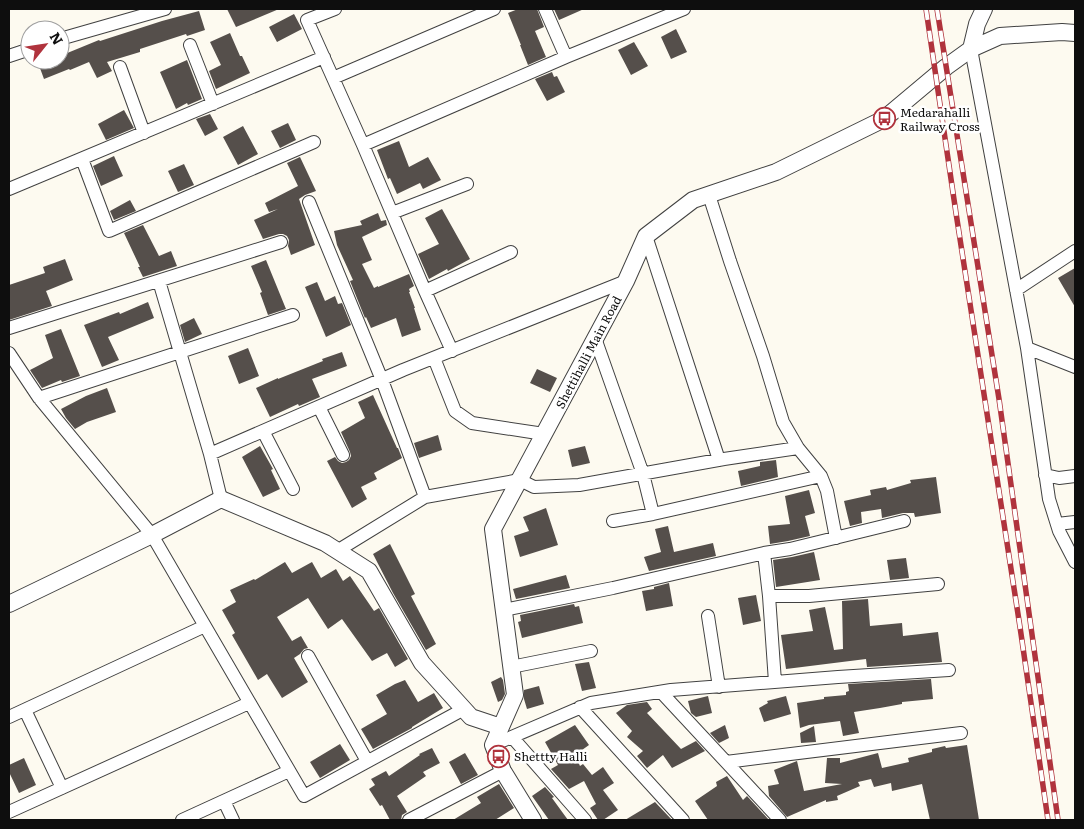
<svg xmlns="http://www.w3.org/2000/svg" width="1084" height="829" font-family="Literata,serif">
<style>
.building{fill:#554f4b}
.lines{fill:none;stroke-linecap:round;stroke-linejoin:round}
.minor-casing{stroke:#414141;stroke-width:14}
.tertiary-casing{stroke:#414141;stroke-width:18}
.minor{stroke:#fff;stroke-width:12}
.tertiary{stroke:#fff;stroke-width:16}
.rail-casing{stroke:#b0333d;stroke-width:5.5}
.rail{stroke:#fff;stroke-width:4;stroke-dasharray:11;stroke-linecap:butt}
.labels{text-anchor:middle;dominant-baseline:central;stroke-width:5;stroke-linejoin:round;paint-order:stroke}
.poi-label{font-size:12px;fill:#0e0e0e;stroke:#fff;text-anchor:start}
.street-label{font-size:12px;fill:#0e0e0e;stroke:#fff}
</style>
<rect width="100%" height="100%" fill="#fdfaf0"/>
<!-- building -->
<path class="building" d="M227,9H279L236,27Z
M518,9H537L544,27L535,31L546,57L528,65L520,45H521L508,13Z
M554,9H584L559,20Z
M199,11L205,30L187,36L186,34L140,49V52L107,62L112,71L97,78L89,62L70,70L69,69L44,79L37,60H60V56L99,40L100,41L162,21Z
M294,14L302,29L277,42L269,27Z
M676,29L687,52L671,59L661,37Z
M230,33L240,56H242L250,73L216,89L209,71L221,65L210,42Z
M634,42L648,66L631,75L618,50Z
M187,60L202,99L188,105L187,103L176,109L160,72Z
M552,72L554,77L557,76L565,92L547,101L535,79Z
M124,110L134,128L106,140L98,124Z
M210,114L218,129L205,136L196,119Z
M288,123L296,140L280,148L271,131Z
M243,126L258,154L238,165L223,137Z
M399,141L409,167L428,157L441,180L423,189L420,183L397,194L390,178L388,179L377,150Z
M114,156L123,176L101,186L93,166Z
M300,157L316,191L305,195L299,199L315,245L291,255L288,246L289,240L287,236L283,234H279L263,239L254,220L278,209L269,212L265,203L298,186L287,163Z
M184,164L194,185L178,192L168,171Z
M130,200L136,211L114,220L110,211Z
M442,209L470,259L448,271L447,269L429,279L418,254L439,244L425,218Z
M378,213L381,221L386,220L387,225L362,237L372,260L362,264L374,288L378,286V287L409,274L414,286L409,289L410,292H409L415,308H414L421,330L402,337L396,318L371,328L366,317L365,318L350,281L353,280L337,245L334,231L362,225L360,221Z
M143,225L159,256L171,251L177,266L143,277L138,267H140L124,233Z
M65,259L73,280L46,291L52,306L9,320V285L45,273L43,267Z
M266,260L286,309L268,315L260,293L262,292L251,266Z
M1075,268V307L1058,278Z
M317,282L325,301L335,296L338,304L342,303L351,325L326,337L305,287Z
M148,302L154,318L108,337L119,360L102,367L84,325L119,312L120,314Z
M194,318L202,334L185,342L180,325Z
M61,329L80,376L62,382L61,380L42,388L30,370L53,358L45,335Z
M248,348L259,376L239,384L228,356Z
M342,352L347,366L312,379L320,397L299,406L298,404L270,417L256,388L278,378V379L323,361L322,359Z
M537,369L557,378L550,392L530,383Z
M107,388L116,412L87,422L75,429L66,418L61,409L86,396Z
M373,395L397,448H398L402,458L374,473L377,479L361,487L367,499L352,508L327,461L335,457L338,461L342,463L346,462L349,460L351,456L350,452L341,432L365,418L358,402Z
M438,435L442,450L419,458L414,443Z
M260,446L273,469L271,470L280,489L263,497L242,457Z
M585,446L590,463L572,467L568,450Z
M776,460L778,477L741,486L738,471L760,466V462Z
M936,477L941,513L915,517L914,513H903L882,518L881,509L861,512L862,523L850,526L844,501L871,495L870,490L886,487L887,490L911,483L910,480Z
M809,490L815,513L805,516L810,536L788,541L770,544L768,526L790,524L785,496Z
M546,508L558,545L520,557L514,536L529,531L523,517Z
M668,526L674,552L713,543L716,556L649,571L644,557L661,552L655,529Z
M390,544L415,594L411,596L436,644L426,650L393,593L373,554Z
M814,552L820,580L776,587L773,560L792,557Z
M906,558L909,578L890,580L887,560Z
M285,562L292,573L312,562L321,578L336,569L343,581L350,576L374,611L379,608L408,659L395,667L387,653L372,661L342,619L328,629L308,598L277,617L292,641L301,636L308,648L304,649L300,654L294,658L308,682L282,698L267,674L258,680L232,635L235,633L222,610L236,602L230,590L254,579L255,580Z
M566,575L570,588L516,599L513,589Z
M669,583L673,606L646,611L642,591L654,589V587Z
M756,595L761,621L743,625L738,598Z
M868,599L870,626L902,623L903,636L938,632L942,662L867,667L866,659L786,669L781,635L813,631L809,610L825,607L834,650L843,649L842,601Z
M574,604L575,607L579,606L583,623L522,638L518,622L521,621L520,615Z
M589,662L596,688L582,691L575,664Z
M501,677L503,680L505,694L502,700L498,702L491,682Z
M931,679L933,699L902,702V704L880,708L854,712L859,733L843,736L840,721L809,725L800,728L797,703L824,699V697L846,695V692L849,691L848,684Z
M405,680L418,702L434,693L443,708L412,727V728L373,749L361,729L387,714L376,695L395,684Z
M539,686L544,704L527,709L524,699V690Z
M708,696L712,713L696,717L691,713L688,701Z
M786,696L791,714L764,722L759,708L768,703L767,701Z
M647,702L652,709L647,713L681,749L696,741L705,751L672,768L663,755L647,768L637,756L643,751L627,737L632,731L616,713L627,705Z
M575,725L589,745L575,755L580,766L583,764L592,775L603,767L614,783L603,790L618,810L603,820H598L590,808L596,804L584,781L569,789L551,769L558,765L545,742Z
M725,725L729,738L719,743L710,733Z
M814,726L816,742L801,743L800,733Z
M340,744L350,760L320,778L310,762Z
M967,745L979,820H930L922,784L892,791L891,783L874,787L871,779L858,782L860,786L837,796L838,800L826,802V800L787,817L769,796L768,786L779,784L774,770L797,761L804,791L842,784L825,783L827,758H840V763L878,753L882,768L909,762L908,758L932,752V749L945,746L946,748Z
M432,748L440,763L423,772L426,776L397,796L407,812L402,815L401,820H390L382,805L380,806L369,789L375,785L371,779L386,771L389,776L420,755L419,754Z
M465,753L478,775L461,784L449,762Z
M24,758L36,785L19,793L9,772V765Z
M727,776L743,800L747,796L769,820H708L695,801L717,786L716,782Z
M499,784L514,808L495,820H453L481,803L477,797Z
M545,787L554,797L552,798L568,820H549L532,796Z
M655,802L672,820H625Z"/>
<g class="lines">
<defs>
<path id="minor" d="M335,9L307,20L363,145L425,291L452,351
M545,9L566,57
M60,39L165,9
M190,45L213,104
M971,49L1027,348
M9,56L30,49
M120,67L144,133
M333,78L494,9
M363,145L566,57L684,9
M82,159L109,231L314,142
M9,189L324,57
M709,195L730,261L763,356L783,422L798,448L821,476L827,491L836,538
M309,202L382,380L425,497L337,551
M392,213L467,184
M646,236L719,460
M159,281L210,454L221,499
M1016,290L1075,251
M425,291L511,252
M9,328L281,242
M595,338L643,474L653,514
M9,353L39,398L152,535L304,796L464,709
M434,358L455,411L472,423L544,434
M1075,367L1027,348L1049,499L1059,531L1075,562
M39,398L293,315
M319,407L343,455
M263,431L293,489
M210,454L403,370L626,281
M1045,475L1059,478L1075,476
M425,497L520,480L534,487L579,485L724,459L798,448
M613,521L653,514L821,476
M1057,524L1075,522
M764,553L769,596L775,682
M769,596H809L938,584
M504,610L613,588L764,553L790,549L904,521
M708,616L719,687
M308,656L367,761
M511,667L591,651
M661,692L780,820
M580,707L683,820
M25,710L62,788
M9,717L205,626
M512,737L585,820
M493,745L591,703L671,690L838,677L949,670
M726,762L961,733
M224,801L233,820
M9,812L249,703
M182,820L289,771
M409,820L503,771"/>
<path id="tertiary" d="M971,49L977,24L984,9
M9,604L152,535L221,499L325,543L369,571L422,663L471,717L501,727
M533,820L503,771L493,745L515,695L493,529L626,281L646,236L693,200L776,172L884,119L946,67L971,49L1000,36L1062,32L1075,33"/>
</defs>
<!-- minor casing -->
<use href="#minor" class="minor-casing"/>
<!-- tertiary casing -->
<use href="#tertiary" class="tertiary-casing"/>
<!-- minor -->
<use href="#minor" class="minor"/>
<!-- tertiary -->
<use href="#tertiary" class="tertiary"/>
<defs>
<path id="rail" d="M926,9L956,213L1020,627L1048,820
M937,9L999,399L1058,820"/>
</defs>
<!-- rail casing -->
<use href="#rail" class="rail-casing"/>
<!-- rail -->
<use href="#rail" class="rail"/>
</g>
<!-- icons -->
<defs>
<symbol id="bus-ring" viewBox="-11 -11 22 22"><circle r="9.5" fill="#fff" stroke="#b0333d" stroke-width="1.5"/><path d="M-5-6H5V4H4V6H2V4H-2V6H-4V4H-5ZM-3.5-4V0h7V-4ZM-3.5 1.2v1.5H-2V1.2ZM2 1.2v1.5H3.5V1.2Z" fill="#b0333d"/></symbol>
</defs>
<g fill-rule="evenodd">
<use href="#bus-ring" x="872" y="106" width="25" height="25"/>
<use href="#bus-ring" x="486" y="744" width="25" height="25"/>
</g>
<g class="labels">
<!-- poi labels -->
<g class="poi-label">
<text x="900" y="112">Medarahalli<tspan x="900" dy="14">Railway Cross</tspan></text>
<text x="514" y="756">Shettty Halli</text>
</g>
<!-- street labels -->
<g class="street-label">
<text transform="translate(588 352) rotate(-62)">Shettihalli Main Road</text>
</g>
</g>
<!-- border -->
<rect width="1084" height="829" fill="none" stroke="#0e0e0e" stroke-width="20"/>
<!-- north arrow -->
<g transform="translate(45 45) rotate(60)"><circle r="24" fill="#ffffff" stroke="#9f9f9f"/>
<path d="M0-4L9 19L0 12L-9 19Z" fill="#b0333d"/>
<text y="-8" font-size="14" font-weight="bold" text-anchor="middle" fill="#0e0e0e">N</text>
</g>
</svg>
